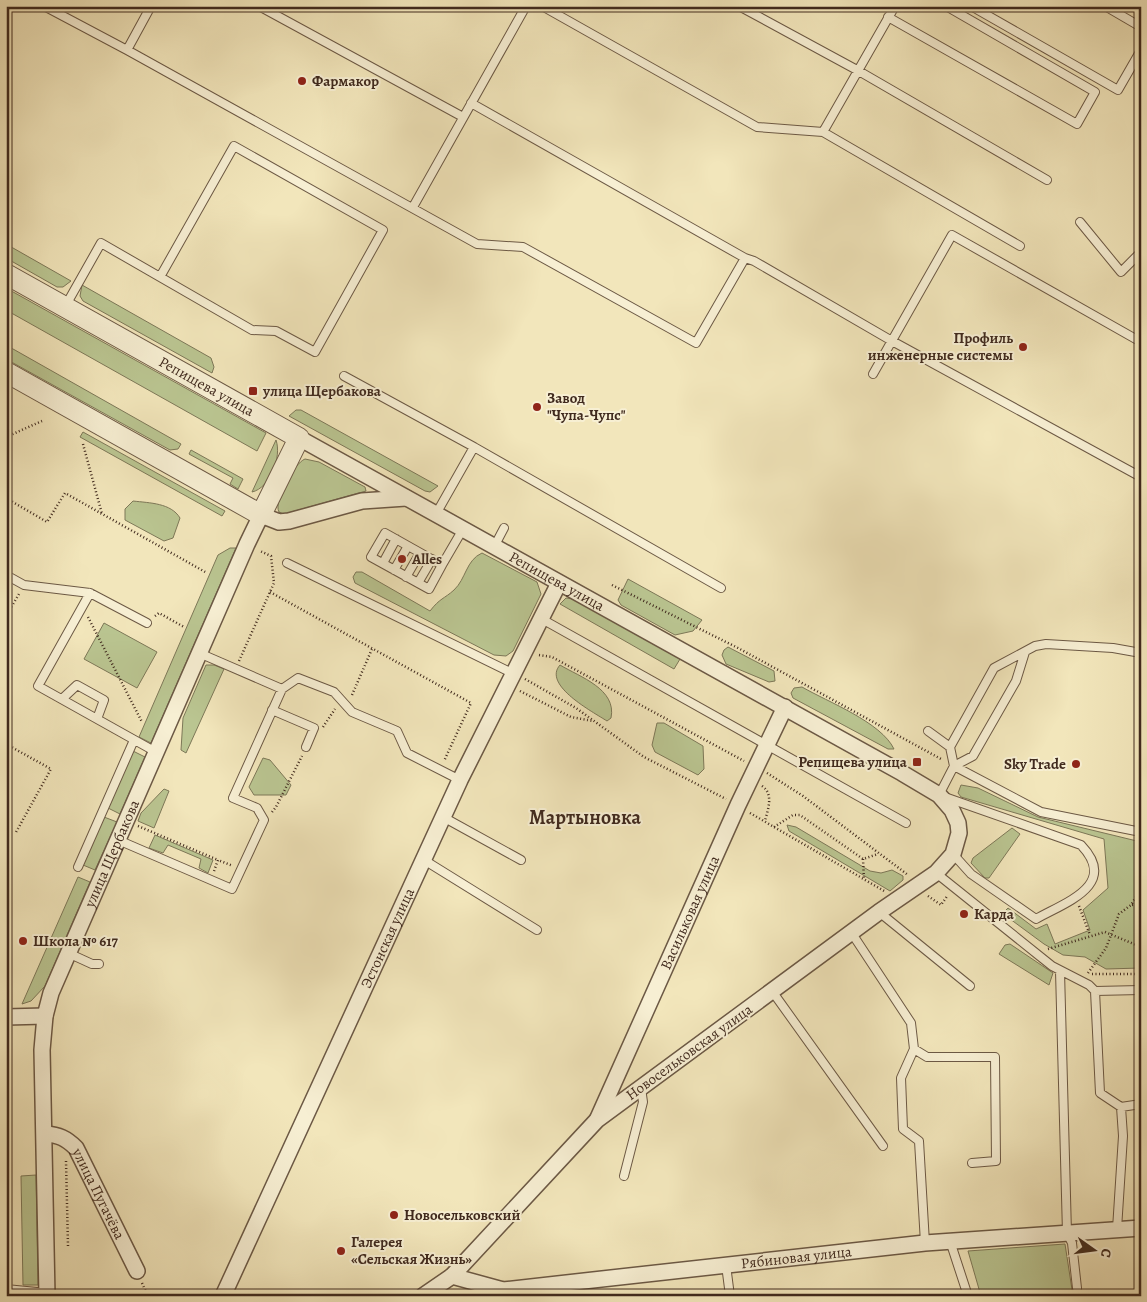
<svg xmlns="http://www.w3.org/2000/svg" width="1147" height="1302" font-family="Alegreya,serif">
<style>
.green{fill:#bac591;stroke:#7d7858}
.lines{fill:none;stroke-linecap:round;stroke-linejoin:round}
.service-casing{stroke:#6c5945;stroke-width:10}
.minor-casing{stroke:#6c5945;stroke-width:18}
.tertiary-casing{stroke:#6c5945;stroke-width:22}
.path{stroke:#402a1e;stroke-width:2.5;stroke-dasharray:1 2.5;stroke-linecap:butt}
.service{stroke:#f7efd3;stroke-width:8}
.minor{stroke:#f7efd3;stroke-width:15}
.tertiary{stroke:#f7efd3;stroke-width:20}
.poi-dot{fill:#8f2418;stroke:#f7efd3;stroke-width:2}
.labels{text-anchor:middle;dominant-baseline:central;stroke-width:4;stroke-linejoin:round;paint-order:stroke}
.poi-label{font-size:15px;font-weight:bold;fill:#402a1e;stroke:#f7efd3;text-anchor:start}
.street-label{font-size:15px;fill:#402a1e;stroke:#f7efd3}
.district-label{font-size:20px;font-weight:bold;fill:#402a1e;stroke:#f7efd3}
</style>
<rect width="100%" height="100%" fill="#f2e6bb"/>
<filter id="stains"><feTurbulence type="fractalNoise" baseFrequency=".004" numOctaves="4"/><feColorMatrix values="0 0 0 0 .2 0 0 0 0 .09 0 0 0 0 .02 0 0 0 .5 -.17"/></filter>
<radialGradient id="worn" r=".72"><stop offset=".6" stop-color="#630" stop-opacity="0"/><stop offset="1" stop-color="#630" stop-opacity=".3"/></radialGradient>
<!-- green -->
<path class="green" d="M6,244L71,281L63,287H57L6,258Z
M82,285L211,358L214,367L212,373L83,301L80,296Z
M6,288L266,433L257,451L6,310Z
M6,345L181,444L178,449L170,450L6,359Z
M296,410H301L438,486L430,492L425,491L289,416Z
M83,432L225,511L222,516L80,437Z
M276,440C282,457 270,488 252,492Z
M191,450L243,479L238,489L230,484L233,478L189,454Z
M305,459L319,462L365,487L366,491L284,514L279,512C273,502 294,463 305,459Z
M133,501C150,503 171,503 180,518L173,538L164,541L125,520V509Z
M230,548H236L151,743L139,737L218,555Z
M482,553L537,582L541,594L513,651L506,656L494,655L355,583L353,577L356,572H362L430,611C440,598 444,599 454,590C466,579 466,560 482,553Z
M628,579L702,620L693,631L675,635L621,605L618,600Z
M566,598L574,599L680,659L674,669L560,604Z
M104,623L157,652L137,688L84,659Z
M728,647L774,671L775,681L769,682L726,664L722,655L724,650Z
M206,665H214L224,669L186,753L181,750L183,718Z
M560,665C580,677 617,689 611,718L607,721C593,712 542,685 560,665Z
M802,687C828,702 881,722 894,749H888L793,698L791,693L794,688Z
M657,723H664L703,746L704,769L698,775L655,752L652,745Z
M133,751L145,757L120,814L108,808Z
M263,758L270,760L291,785L286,795H254L249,787Z
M961,785L978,788L1038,817L1141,842V968L1106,969L1085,957L1063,955L1044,944L1006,916L1005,911L1008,908L1036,929L1047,924L1055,944L1090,930L1083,910L1108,888L1104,839L961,797L958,793Z
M164,789L169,791L154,828L138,821L141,813Z
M104,817L117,822L95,870L83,865Z
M787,825L796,827L870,871L881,873L892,870L903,876V880L890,891L789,831Z
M1012,828L1020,834L989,878H985L971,863L973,858Z
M155,835L213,860L208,873L199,868L201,859L168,845L163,853L149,848Z
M78,877L90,882L45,986L31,1001L22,1004Z
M1010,944L1053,973L1049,985L999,954L1005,945Z
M36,1175L38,1285H23L21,1176Z
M1065,1244L1073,1296H981L968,1251Z"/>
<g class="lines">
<defs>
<path id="service" d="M44,6L127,50L477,244L523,247L696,343L745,258L471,103
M259,6L463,117
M542,6L757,127L823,132L895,6
M739,6L857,70L1047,180
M971,6L1118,90L1141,50
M1105,6L1141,27
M888,17L1077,124L1095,92L946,6
M127,50L151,6
M823,132L1020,246
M413,207L526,6
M1080,222L1121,272L1141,252
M745,258L754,261L892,341L1141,477
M66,305L101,243L252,330L276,331L315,352L383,230L234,146L160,277
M873,374L952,235L1141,342
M344,376L474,447L436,514
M474,447L721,588
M494,547L504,528
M287,563L512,673
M383,563L396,539
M442,565L429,589L371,557L385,533L442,565L463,529
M394,570L408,546
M6,575L24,585L90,593L38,686L156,752
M406,577L420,553
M418,583L432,559
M90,593L147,623
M540,618L906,823
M199,653L282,689L298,678L334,692L352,712L397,731L407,753L460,780
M62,699L77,685L104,700L97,719
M272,710L314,728L306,747
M928,731L950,747L954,766L973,756L1016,681L1025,652
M950,747L994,668L1035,646L1046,644L1113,648L1141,653
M443,817L521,860
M118,840L232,889L264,820L257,808L233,798L282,689
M953,854L971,874L1036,919C1066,902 1119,885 1081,845L939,795L954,766L1041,812L1141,832
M424,860L537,930
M78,867L134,740
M936,873L1052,966L1089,985L1095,991L1141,990
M879,912L970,986
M851,932L911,1023L914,1049L927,1057H995L996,1161L972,1163
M68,953L92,964H99
M1060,971L1067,1233L1072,1243L1077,1288
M772,991L883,1146
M1095,991L1100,1093L1121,1107L1123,1136L1117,1229
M914,1049L901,1078L903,1129L919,1141L925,1243
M1121,1107L1141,1104
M624,1176L643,1102L641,1088
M950,1241L968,1296
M726,1265L730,1296
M6,1289L47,1293"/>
<g id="minor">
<path id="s1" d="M299,438L902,773L939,795L952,810L958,823L959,833L953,854L936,873L879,912L597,1120L452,1276L423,1296"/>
<path d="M6,1017L45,1016"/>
<path id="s2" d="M598,1118L738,805L785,707"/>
<path id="s3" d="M45,1134C59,1135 66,1138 76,1148L137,1271"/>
<path id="s4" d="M452,1276L503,1290L925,1243L1141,1228"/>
<path id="s5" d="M47,1296L42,1050L45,1016L51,993L247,544L261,515L279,522L289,521L362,501L406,498"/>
<path id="s6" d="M223,1296L460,780L559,583"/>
</g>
<g id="tertiary">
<path id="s7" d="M6,274L299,438L261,515L6,372"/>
</g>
</defs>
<!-- service casing -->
<use href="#service" class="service-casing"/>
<!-- minor casing -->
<use href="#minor" class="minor-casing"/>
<!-- tertiary casing -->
<use href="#tertiary" class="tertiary-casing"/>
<!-- path -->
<path class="path" d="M6,437L42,421
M83,444L102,514
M6,498L47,522L65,493L207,573
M612,585L738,648L941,759
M270,592L471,703L444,761
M6,616L19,594
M155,616L159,613L184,627
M88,617L142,722
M539,655L552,657L744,761
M239,661L274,583L271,556L260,551
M525,679L576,708L644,757L726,799
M520,691L571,717L593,721
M352,695L372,649
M323,727L335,709
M6,744L51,769L15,834
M767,773L803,796L908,875
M762,786C774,794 768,809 765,821
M272,812L276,807L302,756
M750,813L886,892
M138,826L218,860
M774,827L793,815H800L863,859L878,854
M863,859L864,880
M214,871L218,860L233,866
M928,896L941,905L948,895
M1132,905L1141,903
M1079,906L1090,935
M1048,949L1105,932L1141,947
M1088,973L1106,948L1119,914L1131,905L1141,889
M1092,974H1141
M66,1161L68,1246
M142,1283L148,1296"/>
<!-- service -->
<use href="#service" class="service"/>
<!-- minor -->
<use href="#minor" class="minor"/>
<!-- tertiary -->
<use href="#tertiary" class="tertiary"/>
</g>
<!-- markers -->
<g class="poi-dot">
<circle cx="302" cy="81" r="5"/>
<circle cx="1023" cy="347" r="5"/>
<rect x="248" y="386" width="10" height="10" rx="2.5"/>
<circle cx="537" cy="407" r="5"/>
<circle cx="402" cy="559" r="5"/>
<rect x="912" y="757" width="10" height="10" rx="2.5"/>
<circle cx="1076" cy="764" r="5"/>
<circle cx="964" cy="914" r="5"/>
<circle cx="23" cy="941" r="5"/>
<circle cx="394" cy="1215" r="5"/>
<circle cx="341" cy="1251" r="5"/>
</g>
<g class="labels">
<!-- poi labels -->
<g class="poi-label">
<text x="312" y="81">Фармакор</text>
<text x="1013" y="338" text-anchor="end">Профиль<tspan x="1013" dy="17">инженерные системы</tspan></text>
<text x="263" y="391">улица Щербакова</text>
<text x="547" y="398">Завод<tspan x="547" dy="17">"Чупа-Чупс"</tspan></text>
<text x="412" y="559">Alles</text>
<text x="907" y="762" text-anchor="end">Репищева улица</text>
<text x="1066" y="764" text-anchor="end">Sky Trade</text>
<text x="974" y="914">Карда</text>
<text x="33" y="941">Школа № 617</text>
<text x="404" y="1215">Новосельковский</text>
<text x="351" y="1242">Галерея<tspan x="351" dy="17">«Сельская Жизнь»</tspan></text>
</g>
<!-- street labels -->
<g class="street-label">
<text stroke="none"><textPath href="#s7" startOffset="230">Репищева улица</textPath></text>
<text stroke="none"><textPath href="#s1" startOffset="295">Репищева улица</textPath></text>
<text stroke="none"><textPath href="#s5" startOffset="456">улица Щербакова</textPath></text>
<text stroke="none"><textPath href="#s2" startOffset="225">Васильковая улица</textPath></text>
<text stroke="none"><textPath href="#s6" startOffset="394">Эстонская улица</textPath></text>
<text transform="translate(689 1052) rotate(-36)">Новосельковская улица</text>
<text stroke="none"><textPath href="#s3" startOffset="86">улица Пугачёва</textPath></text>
<text stroke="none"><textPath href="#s4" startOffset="348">Рябиновая улица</textPath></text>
</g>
<!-- district labels -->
<g class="district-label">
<text x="585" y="817">Мартыновка</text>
</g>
</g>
<!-- margin -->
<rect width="1147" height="1302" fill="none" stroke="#f2e6bb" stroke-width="25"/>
<rect x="8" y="8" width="1132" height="1287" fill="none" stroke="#402a1e" stroke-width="2.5"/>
<rect x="12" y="12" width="1122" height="1277" fill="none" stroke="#402a1e"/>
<!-- north arrow -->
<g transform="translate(1094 1250) rotate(104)" stroke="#f7efd3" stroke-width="4" paint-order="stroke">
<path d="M0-4L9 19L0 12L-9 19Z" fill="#402a1e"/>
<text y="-8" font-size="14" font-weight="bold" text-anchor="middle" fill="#402a1e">С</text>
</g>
<rect width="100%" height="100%" filter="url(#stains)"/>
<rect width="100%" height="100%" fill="url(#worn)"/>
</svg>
